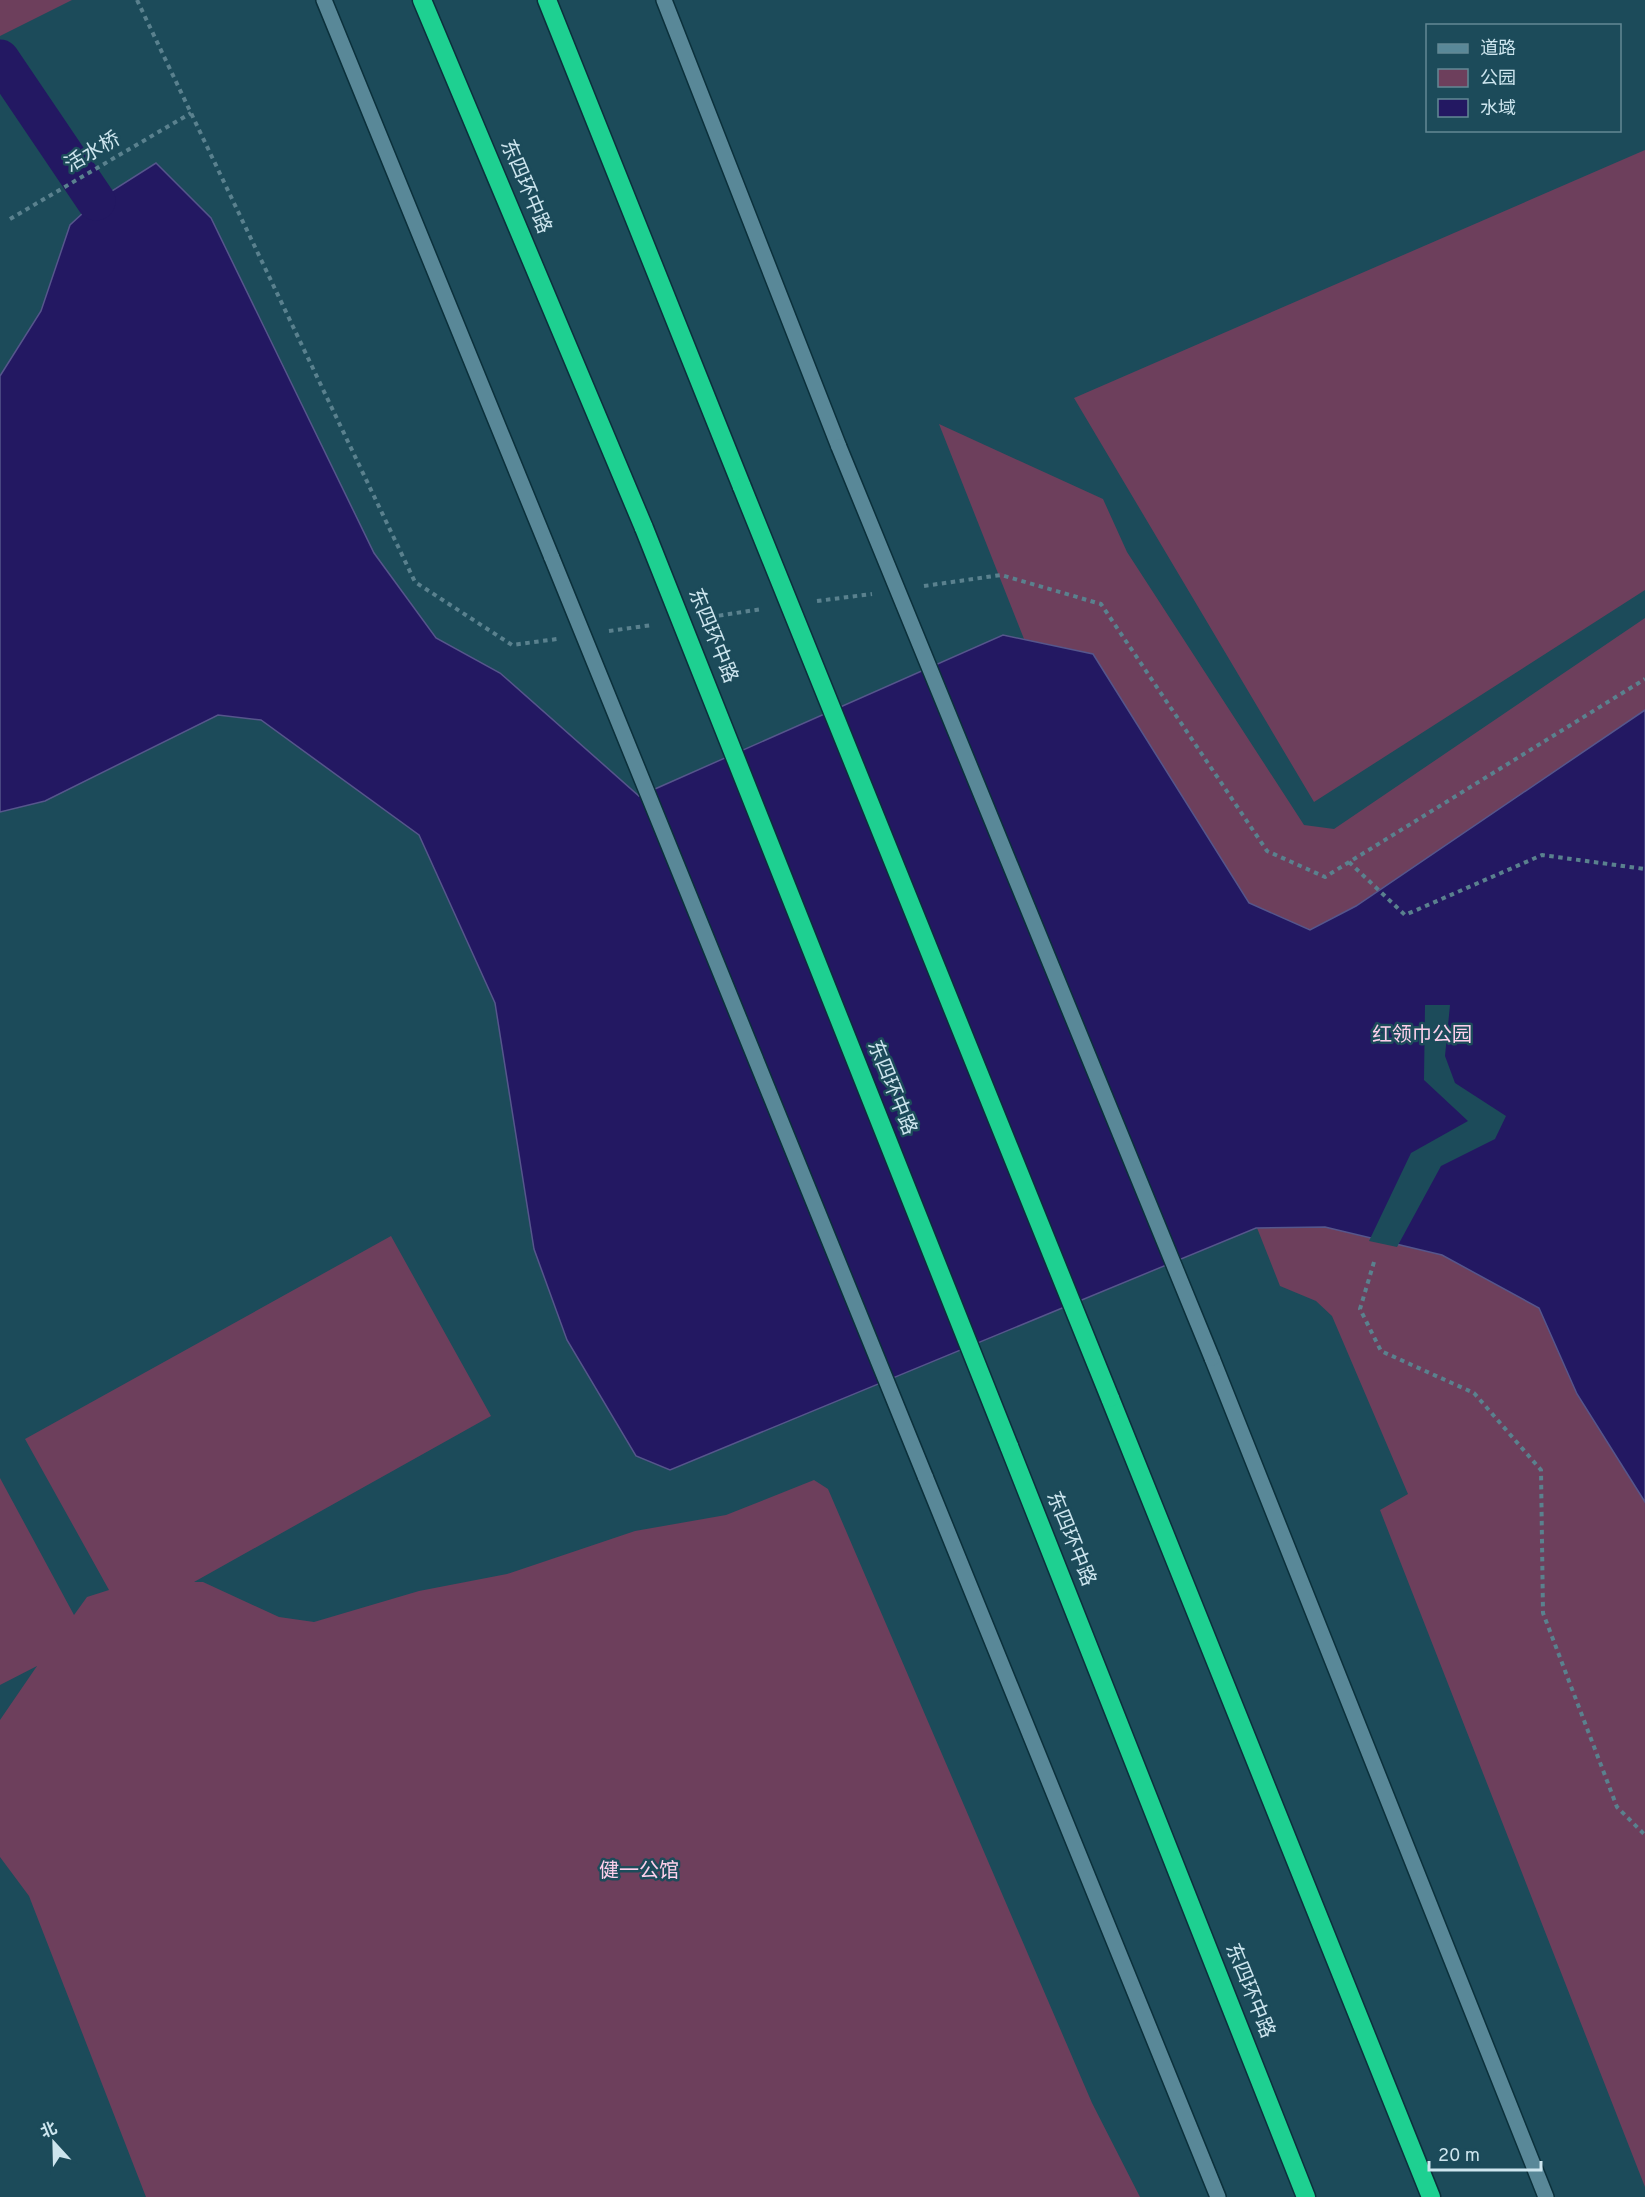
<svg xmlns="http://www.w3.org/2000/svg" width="1645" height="2197" font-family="Overpass,'Noto Sans SC',sans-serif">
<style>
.green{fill:#6d3f5c}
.water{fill:#231862;stroke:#56568c;stroke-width:1.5}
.pier{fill:#1c4b5a}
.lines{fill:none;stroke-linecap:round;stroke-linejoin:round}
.canal{stroke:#231862;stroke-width:39}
.minor-casing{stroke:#0b303b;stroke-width:18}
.highway-casing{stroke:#0b303b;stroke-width:21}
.path{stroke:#5a818e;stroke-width:4;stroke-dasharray:4.5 4.5;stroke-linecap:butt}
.minor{stroke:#598898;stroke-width:15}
.highway{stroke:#1ed091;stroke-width:18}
.minor-bridge-casing{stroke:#0b303b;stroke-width:18;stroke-linecap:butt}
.highway-bridge-casing{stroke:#0b303b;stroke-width:21;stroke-linecap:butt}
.minor-bridge{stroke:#598898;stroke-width:15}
.highway-bridge{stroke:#1ed091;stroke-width:18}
.labels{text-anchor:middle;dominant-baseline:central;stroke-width:5;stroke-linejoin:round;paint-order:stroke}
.street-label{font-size:20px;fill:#cde5ee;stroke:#1c4b5a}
.park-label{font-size:20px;fill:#fdd0eb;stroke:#1c4b5a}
</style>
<rect width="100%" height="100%" fill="#1c4b5a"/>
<!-- green -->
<path class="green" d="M0,0H72L0,36Z
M1645,150V590L1314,802L1074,398Z
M939,424L1103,499L1127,552L1304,825L1334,829L1645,618V2187L1380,1510L1408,1494L1332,1316L1316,1301L1280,1286Z
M391,1236L491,1416L194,1582H203L279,1617L314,1622L419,1591L507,1574L635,1531L726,1515L814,1480L828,1489L1092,2103L1140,2197H146L29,1896L0,1857V1720L37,1666L0,1685V1478L74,1615L87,1597L109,1590L25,1439Z"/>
<!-- water -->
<path class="water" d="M156,163L211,218L374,553L436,638L500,673L639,796L1003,635L1093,654L1249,903L1310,930L1356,906L1645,710V1502L1577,1394L1539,1308L1442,1255L1325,1227L1256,1228L670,1470L636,1456L567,1340L534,1249L495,1003L419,835L261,720L218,715L45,801L0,812V376L41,311L70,225L96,201Z"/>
<!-- pier -->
<path class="pier" d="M1425,1005H1450L1445,1056L1455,1083L1506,1116L1495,1139L1441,1166L1397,1247L1369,1241L1411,1153L1468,1121L1424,1080Z"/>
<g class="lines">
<!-- canal -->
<path class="canal" d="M0,59L96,201"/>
<defs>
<path id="minor" d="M324,0L552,558
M664,0L839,447
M1212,1358L1546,2197
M925,1476L1218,2197"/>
<path id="highway" d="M422,0L644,528
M547,0L742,487
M1110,1398L1431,2197
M1009,1446L1306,2197"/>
</defs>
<!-- minor casing -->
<use href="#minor" class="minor-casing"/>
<!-- highway casing -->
<use href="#highway" class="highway-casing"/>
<!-- path -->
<path class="path" d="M137,0L415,582L512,645L557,639
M10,219L191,113
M924,586L1001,575L1101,604L1267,851L1325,877L1645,679
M817,601L872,594
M710,617L762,609
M609,631L652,625
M1349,862L1405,915L1542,855L1645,869
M1374,1262L1360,1309L1381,1351L1474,1393L1541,1470L1543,1613L1617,1807L1645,1835"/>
<!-- minor -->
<use href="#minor" class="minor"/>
<!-- highway -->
<use href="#highway" class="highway"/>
<defs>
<path id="minor-bridge" d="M839,447L1212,1358
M552,558L925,1476"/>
<path id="highway-bridge" d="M742,487L1110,1398
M644,528L1009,1446"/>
</defs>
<!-- minor-bridge casing -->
<use href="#minor-bridge" class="minor-bridge-casing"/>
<!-- highway-bridge casing -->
<use href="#highway-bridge" class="highway-bridge-casing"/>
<!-- minor-bridge -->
<use href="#minor-bridge" class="minor-bridge"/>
<!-- highway-bridge -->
<use href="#highway-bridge" class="highway-bridge"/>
</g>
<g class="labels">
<!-- street labels -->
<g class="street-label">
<text transform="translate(93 153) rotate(-30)">活水桥</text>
<text transform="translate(525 187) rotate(67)">东四环中路</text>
<text transform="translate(712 636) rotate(68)">东四环中路</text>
<text transform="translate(891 1088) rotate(68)">东四环中路</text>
<text transform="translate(1070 1539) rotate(68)">东四环中路</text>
<text transform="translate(1249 1991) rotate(68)">东四环中路</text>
</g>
<!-- park labels -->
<g class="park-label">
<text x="1422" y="1036">红领巾公园</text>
<text x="639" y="1872">健一公馆</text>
</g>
</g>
<!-- legend -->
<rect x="1426" y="24" width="195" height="108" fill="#1c4b5a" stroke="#638995" stroke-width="1.5"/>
<rect x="1438" y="44" width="30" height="9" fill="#598898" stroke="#638995" stroke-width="1.5"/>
<text x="1480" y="54" font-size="18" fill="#cde5ee">道路</text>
<rect x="1438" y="69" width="30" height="18" fill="#6d3f5c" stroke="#638995" stroke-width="1.5"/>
<text x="1480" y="84" font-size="18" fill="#cde5ee">公园</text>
<rect x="1438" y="99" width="30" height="18" fill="#231862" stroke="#638995" stroke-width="1.5"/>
<text x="1480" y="114" font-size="18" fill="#cde5ee">水域</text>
<!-- north arrow -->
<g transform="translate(54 2143) rotate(338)" stroke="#1c4b5a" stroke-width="4.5" paint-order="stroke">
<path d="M0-4.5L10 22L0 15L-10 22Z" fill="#cde5ee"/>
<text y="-9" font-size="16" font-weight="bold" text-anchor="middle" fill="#cde5ee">北</text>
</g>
<!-- scale -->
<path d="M1429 2161v9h112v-9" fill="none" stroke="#cde5ee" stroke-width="3"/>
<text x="1438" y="2161" font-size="18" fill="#cde5ee" stroke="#1c4b5a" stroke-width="4.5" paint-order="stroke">20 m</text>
</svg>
